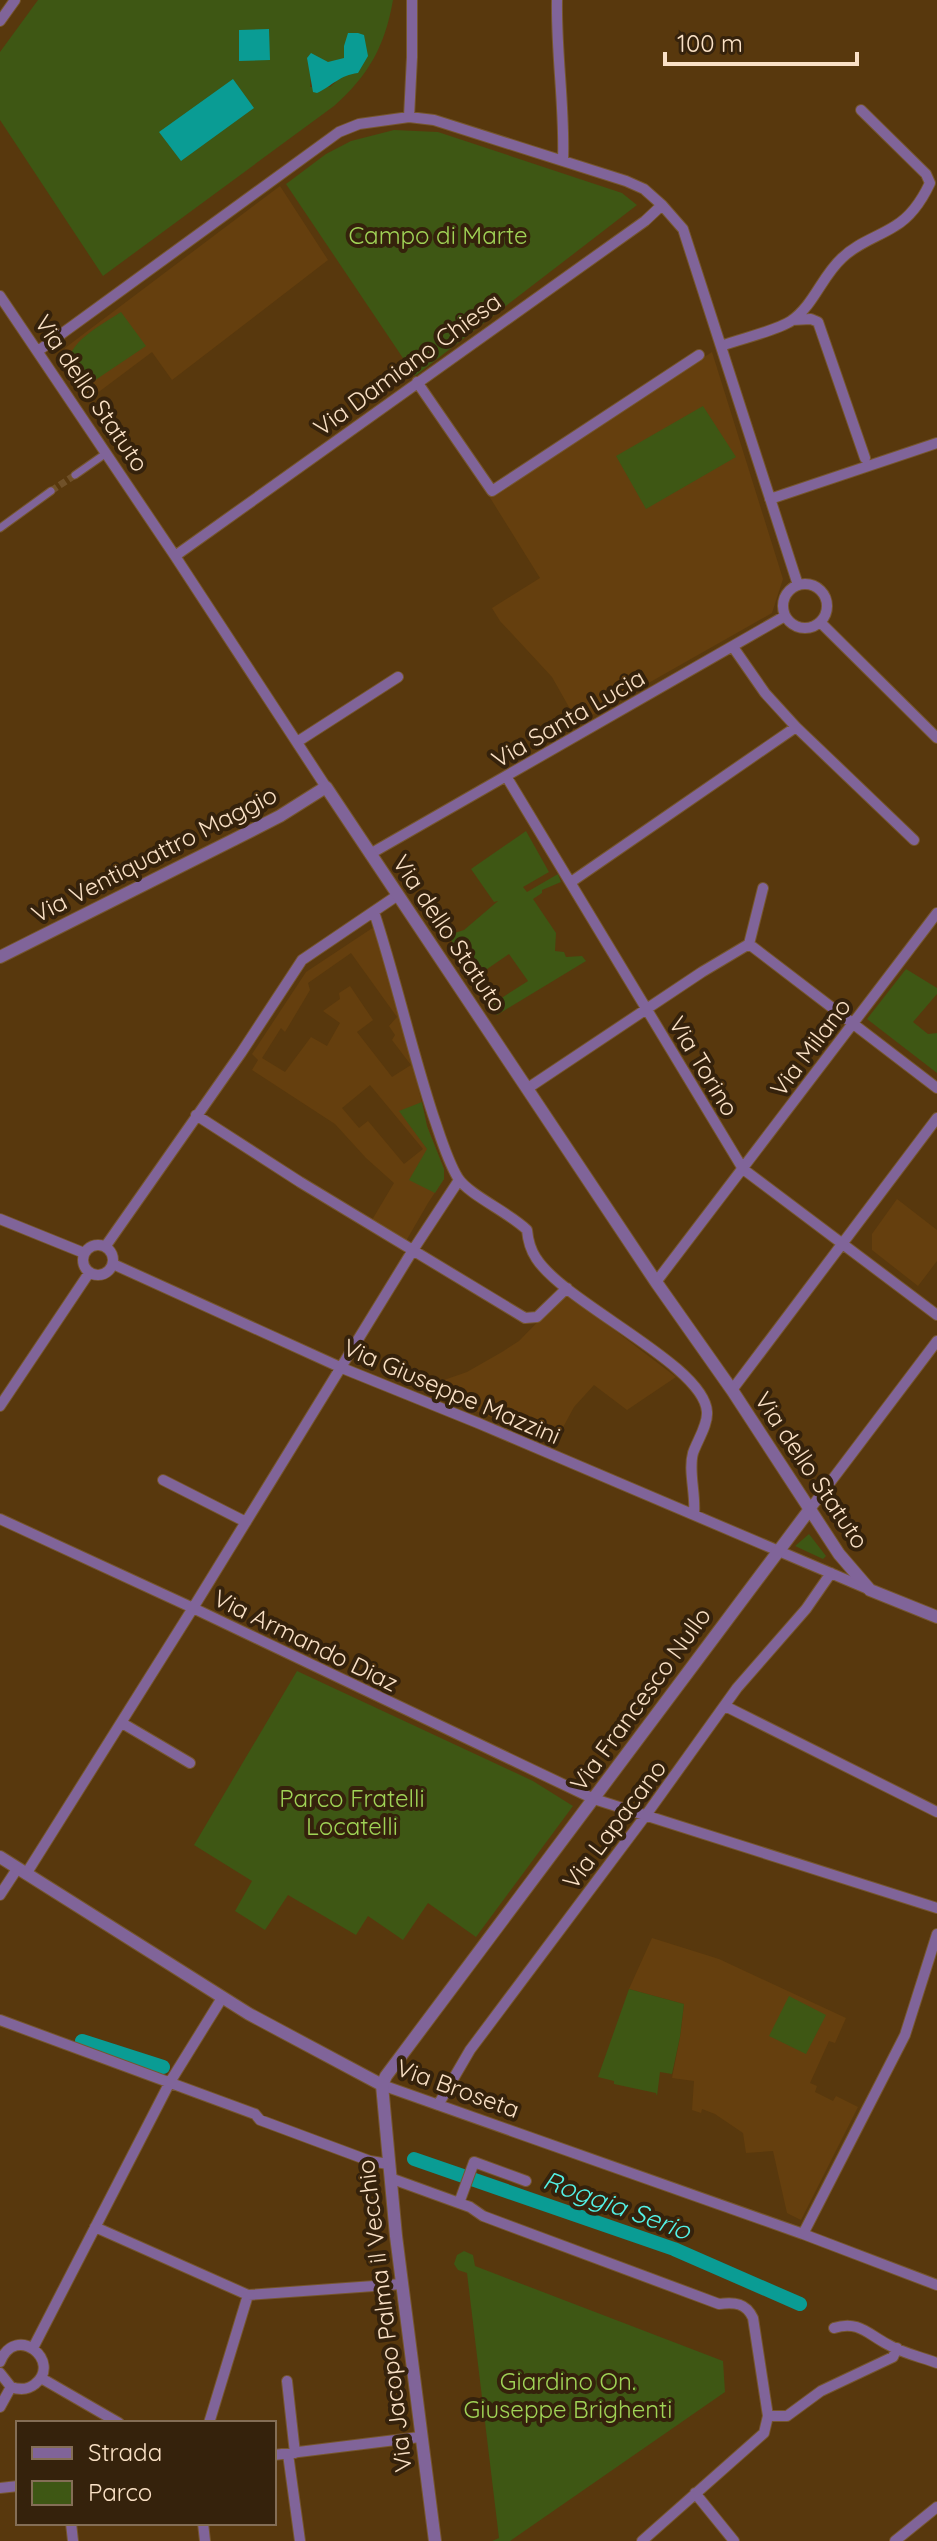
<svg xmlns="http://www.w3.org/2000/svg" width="937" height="2541" font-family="Quicksand,sans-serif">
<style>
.built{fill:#653f0e;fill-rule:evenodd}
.green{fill:#3e5714;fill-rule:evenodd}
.water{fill:#0a9c94}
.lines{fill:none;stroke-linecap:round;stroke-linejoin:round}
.canal{stroke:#0a9c94;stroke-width:14}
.pedestrian-tunnel{stroke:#705129;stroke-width:7;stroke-dasharray:7 3.5;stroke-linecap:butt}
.pedestrian-casing{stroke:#75562e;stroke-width:9}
.minor-casing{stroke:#75562e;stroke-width:12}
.tertiary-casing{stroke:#75562e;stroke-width:14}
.pedestrian{stroke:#806499;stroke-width:7}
.minor{stroke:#806499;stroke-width:10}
.tertiary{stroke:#806499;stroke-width:12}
.labels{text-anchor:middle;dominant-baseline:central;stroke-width:8;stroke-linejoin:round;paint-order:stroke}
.park-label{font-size:24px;fill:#a0d356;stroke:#35220c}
.street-label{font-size:24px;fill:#fae1c6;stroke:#35220c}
.water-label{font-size:26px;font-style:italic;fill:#53f1e6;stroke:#35220c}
</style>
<rect width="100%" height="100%" fill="#58380d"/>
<!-- built -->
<path class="built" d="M280,186L328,260L172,380L152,352L88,400L61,358L65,348Z
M712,352L783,579L772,613L578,723L552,677L500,621L492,608L540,578L489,496Z
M374,927L414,1068L427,1126L444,1169V1179L428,1203L406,1241L372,1220L394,1183L366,1158L335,1124L252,1070L258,1060L252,1054L306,972ZM351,953L397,1017L389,1026L395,1035L392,1040L411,1065L392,1077L357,1032L373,1020L350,986L339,993L340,999L323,1011L340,1023L327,1046L311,1037L285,1072L262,1058L281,1028L285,1032L310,990L308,983ZM370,1085L423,1149L404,1164L368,1121L359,1128L342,1108Z
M897,1199L937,1230V1261L918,1286L872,1250V1234Z
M566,1293L676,1377L627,1410L594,1385L574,1407L554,1444L421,1388L467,1372L502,1352L519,1341Z
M652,1938L719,1959L846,2018L835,2043L829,2041L810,2083L817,2086L815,2092L833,2101L836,2096L858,2107L801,2220L787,2213L773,2151L746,2153L743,2133L715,2114L702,2109L701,2113L692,2110L694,2081L672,2078L680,2037L684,2004L629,1989Z"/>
<!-- green -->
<path class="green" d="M38,0H393C385,46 369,75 334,106L103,276L0,120V52ZM344,46L358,73L345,74L330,87H310L311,73L345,58Z
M394,130L438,132L622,193L637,205L415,376L286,184L326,154L351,141Z
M121,312L146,346L85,387C81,381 72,373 70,366C63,344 106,322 121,312Z
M703,406L736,457L646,509L616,456Z
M526,831L549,872L523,887L527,892L558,874L561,882L542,890V893L533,899L556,933L555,951L564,952L566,957L582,956L586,961L497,1015L479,989L488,983L500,999L528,981L509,954L474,978L448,935L464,930L498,901L494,902L471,869Z
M906,969L937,988V994L913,1022L928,1034L937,1033V1073L867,1019Z
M422,1102L427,1126L444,1169V1179L435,1193L409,1180L427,1149L399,1111Z
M809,1534L826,1556L823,1559L795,1546Z
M297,1671L533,1781L573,1806L476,1937L428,1903L403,1940L368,1916L356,1935L288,1895L265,1930L235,1911L252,1881L194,1845Z
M629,1989L684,2004L680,2037L672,2074L660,2072L657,2096L656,2093L614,2084V2081L598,2077Z
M789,1996L826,2015L806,2054L769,2036Z
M464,2251L473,2255L475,2266L723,2361L725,2392L510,2541H492L499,2538L467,2273L458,2270L454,2264L457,2255Z"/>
<!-- water -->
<path class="water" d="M269,29L270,60L239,61V30Z
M348,33H358L364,35L368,56L358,73C340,75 332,86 317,93L313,92L307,58L311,53L328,62L344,58V46Z
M233,79L254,108L181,161L159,132Z"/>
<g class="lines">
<!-- canal -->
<path class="canal" d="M82,2041L163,2067
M414,2159L674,2249L800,2304"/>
<!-- pedestrian-tunnel -->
<path class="pedestrian-tunnel" d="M51,491L75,475"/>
<defs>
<path id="pedestrian" d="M75,475L105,454
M0,528L51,491"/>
<path id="minor" d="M557,0C556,54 565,108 563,161
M0,21L15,0
M409,117L412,57V0
M0,296L175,556L326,787
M792,320L811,319L818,322L865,458
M721,346C739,339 776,331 791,321C814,305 822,276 842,258C857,243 878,237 895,226C912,216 922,200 930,183L926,174L861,110
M38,351L339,132L359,124L409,117L434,120L626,181L644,189L662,205L683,229L798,585
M417,382L492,491L699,355
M770,499L937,443
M175,556L645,221L662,205
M783 606a22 22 0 1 1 44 0a22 22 0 1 1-44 0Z
M820,622L937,738
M733,647L765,693L796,727L914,840
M297,742L398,677
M506,776L743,1169L937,1315
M370,854L785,616
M571,882L796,727
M374,912C396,979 411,1048 433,1115C440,1135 447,1160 458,1178C469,1195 510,1213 527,1230C528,1241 530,1249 536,1258C564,1303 705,1365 707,1412C708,1425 697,1441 693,1453C688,1471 696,1494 694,1514
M749,944L937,1088
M528,1088L702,972L749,944L763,888
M196,1115L300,1182L525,1318L537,1317L567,1288
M0,1219L84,1253
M83 1260a15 15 0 1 1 30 0a15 15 0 1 1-30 0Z
M105,1247L241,1053L302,960L398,895
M113,1264L342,1368L478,1423L868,1589
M656,1282L937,913
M732,1390L937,1118
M0,1406L89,1273
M163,1480L246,1522
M810,1509L937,1341
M0,1519L193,1608L594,1799L937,1908
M725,1706L937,1812
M122,1723L190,1763
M26,1874L193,1608L413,1250L459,1180
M0,1895L17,1869
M0,2020L255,2114L260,2120L370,2161L388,2164
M382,2085L803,2234L937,2285
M438,2105L470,2050L646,1815L737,1688L806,1609L831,1573
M390,2178L470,2207L483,2216L719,2304C735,2302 746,2303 753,2318L768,2416L764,2433L642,2541
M459,2203L474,2162L526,2181
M95,2227L248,2295L402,2284
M803,2234L905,2035L937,1934
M834,2328C858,2320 868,2334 887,2344C902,2353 921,2357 937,2363
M33,2348L170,2082L222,1998
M0,2362C16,2322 63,2362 35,2384C28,2390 20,2390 11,2387L0,2373
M41,2378L119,2423
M287,2381L295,2453
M0,2407L11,2387
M768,2416H787L821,2391L893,2357L897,2348
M209,2423L248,2295
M288,2454L300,2541
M274,2455L420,2437
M0,2488L18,2486
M695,2493L734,2541
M71,2523L73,2541
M203,2523L205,2541
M895,2541L937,2507"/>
<path id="tertiary" d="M0,957L235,839L280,816L326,787L656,1282L732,1390L839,1554L870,1590L937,1617
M0,1857L249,2014L382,2085
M435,2541L396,2236L382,2085L386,2076L810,1509"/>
</defs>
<!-- pedestrian casing -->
<use href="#pedestrian" class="pedestrian-casing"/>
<!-- minor casing -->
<use href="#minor" class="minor-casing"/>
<!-- tertiary casing -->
<use href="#tertiary" class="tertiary-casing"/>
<!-- pedestrian -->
<use href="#pedestrian" class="pedestrian"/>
<!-- minor -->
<use href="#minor" class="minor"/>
<!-- tertiary -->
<use href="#tertiary" class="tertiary"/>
</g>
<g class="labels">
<!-- park labels -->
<g class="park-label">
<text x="438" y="235">Campo di Marte</text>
<text x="352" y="1798">Parco Fratelli<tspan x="352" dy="28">Locatelli</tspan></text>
<text x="568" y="2381">Giardino On.<tspan x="568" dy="28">Giuseppe Brighenti</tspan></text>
</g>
<!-- street labels -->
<g class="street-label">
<text transform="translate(407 364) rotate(-36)">Via Damiano Chiesa</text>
<text transform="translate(92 393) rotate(56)">Via dello Statuto</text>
<text transform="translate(568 718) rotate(-30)">Via Santa Lucia</text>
<text transform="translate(154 854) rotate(-27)">Via Ventiquattro Maggio</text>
<text transform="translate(450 933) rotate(56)">Via dello Statuto</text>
<text transform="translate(810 1047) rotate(-53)">Via Milano</text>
<text transform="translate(704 1066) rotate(59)">Via Torino</text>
<text transform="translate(452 1391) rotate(23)">Via Giuseppe Mazzini</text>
<text transform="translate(812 1470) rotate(56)">Via dello Statuto</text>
<text transform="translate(306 1640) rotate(26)">Via Armando Diaz</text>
<text transform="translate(640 1699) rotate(-54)">Via Francesco Nullo</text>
<text transform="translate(614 1824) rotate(-53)">Via Lapacano</text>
<text transform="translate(458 2088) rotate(20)">Via Broseta</text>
<text transform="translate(384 2316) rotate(-97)">Via Jacopo Palma il Vecchio</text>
</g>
<!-- water labels -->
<g class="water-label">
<text transform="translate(617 2205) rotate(20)">Roggia Serio</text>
</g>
</g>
<!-- legend -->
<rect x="16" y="2421" width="260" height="104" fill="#35220c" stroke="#846e56" stroke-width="2"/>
<rect x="32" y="2447" width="40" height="12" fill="#806499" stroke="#846e56" stroke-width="2"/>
<text x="88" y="2461" font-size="24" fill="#fae1c6">Strada</text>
<rect x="32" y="2481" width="40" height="24" fill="#3e5714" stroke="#846e56" stroke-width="2"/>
<text x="88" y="2501" font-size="24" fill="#fae1c6">Parco</text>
<!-- scale -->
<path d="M665 52v12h192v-12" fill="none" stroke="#fae1c6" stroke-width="4"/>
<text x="677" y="52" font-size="24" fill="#fae1c6" stroke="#35220c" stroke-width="6" paint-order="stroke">100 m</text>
</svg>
